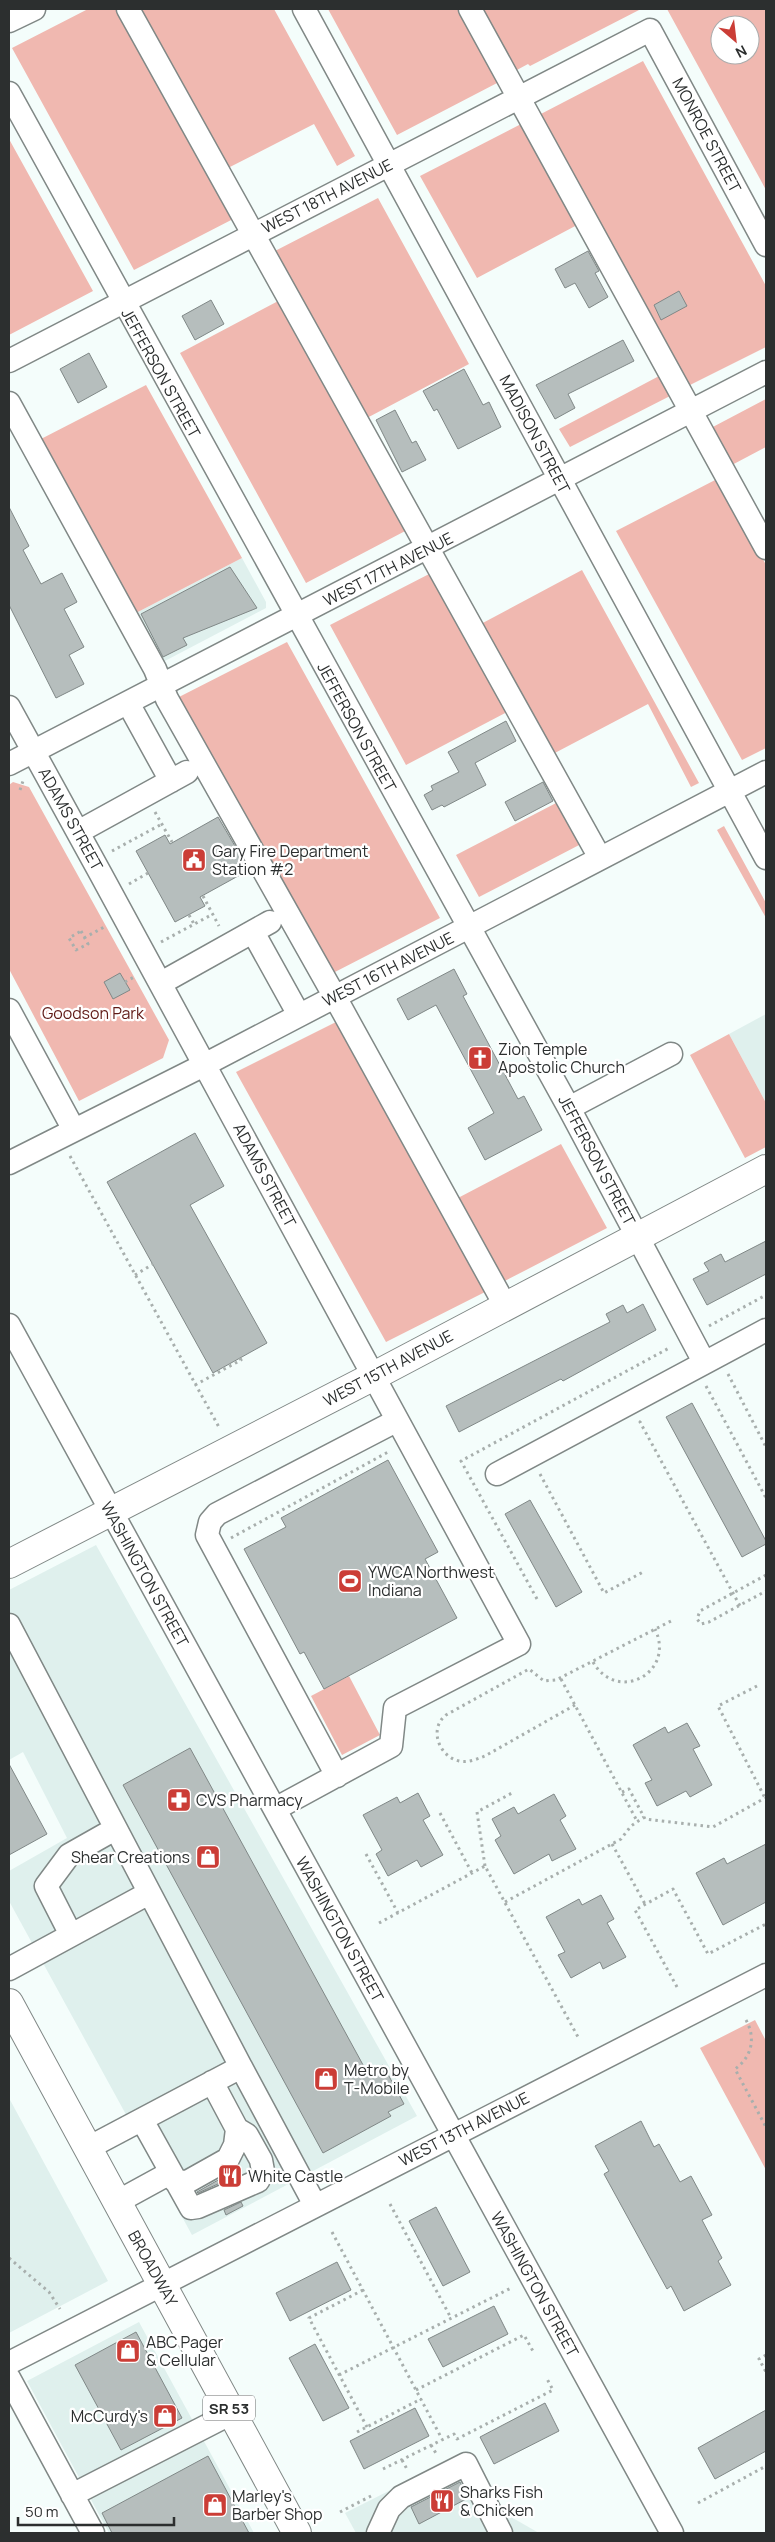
<svg xmlns="http://www.w3.org/2000/svg" width="775" height="2542" font-family="Manrope,sans-serif">
<style>
.built{fill:#dff0ed}
.green{fill:#f0b8b0;fill-rule:evenodd}
.building{fill:#b6bebd;stroke:#808887}
.lines{fill:none;stroke-linecap:round;stroke-linejoin:round}
.minor-casing{stroke:#808886;stroke-width:25}
.major-casing{stroke:#808886;stroke-width:30}
.path{stroke:#a8afad;stroke-width:3;stroke-dasharray:2.5 4;stroke-linecap:butt}
.minor{stroke:#fff;stroke-width:22}
.major{stroke:#fff;stroke-width:28}
.labels{text-anchor:middle;dominant-baseline:central;stroke-width:4.5;stroke-linejoin:round;paint-order:stroke}
.shield{fill:#fff;stroke:#6b6d6d;stroke-width:1}
.shield-label{font-size:15px;font-weight:bold;fill:#2c2f2f}
.street-label{font-size:16px;fill:#2c2f2f;stroke:#fff}
.poi-label{font-size:16px;fill:#2c2f2f;stroke:#fff;text-anchor:start}
.park-label{font-size:16px;fill:#601a16;stroke:#fff}
</style>
<rect width="100%" height="100%" fill="#f4fdfb"/>
<!-- built -->
<path class="built" d="M242,558L266,602V608L161,663L134,614Z
M766,1014V1103L729,1034Z
M96,1545L417,2116L192,2235L9,1901V1871L67,1838L23,1752L9,1760V1590Z
M9,2098L108,2281L9,2333Z
M139,2322L254,2533H109L27,2381Z
M468,2451L502,2518L511,2517L539,2533H356L345,2513Z"/>
<!-- green -->
<path class="green" d="M88,9H121L237,217L134,270L12,48Z
M137,9H274L355,156L337,166L314,124L226,169Z
M328,9H459L499,82L397,135Z
M482,9H641L530,66L528,64L515,71Z
M667,9H766V190ZM720,25H750V55H720Z
M643,61L766,286V347L686,387L537,116Z
M523,123L579,224L477,278L420,176Z
M9,139L93,291L9,335Z
M378,198L469,364L365,419L273,252Z
M282,299L409,529L306,583L180,353Z
M661,375L672,395L570,447L559,429Z
M146,385L242,558L134,614L39,440Z
M766,399V447L730,466L709,429Z
M719,478L766,565V748L742,760L616,531Z
M582,570L699,783L691,787L648,704L551,755L479,625Z
M433,572L509,711L406,765L330,625Z
M287,642L440,918L333,973L179,697Z
M13,782L29,787L169,1040L163,1058L79,1101L9,969V785Z
M560,801L583,843L479,897L456,855Z
M724,826L766,903V918L717,830Z
M340,1020L487,1291L386,1342L236,1072Z
M729,1034L766,1103V1147L745,1158L690,1055Z
M561,1144L607,1228L501,1283L456,1199Z
M349,1676L380,1735L342,1755L311,1696Z
M755,2020L766,2041V2170L700,2048Z"/>
<!-- building -->
<path class="building" d="M588,251L599,271L595,273L608,297L589,308L575,283L565,288L555,269Z
M679,291L687,306L661,320L654,305Z
M211,300L224,324L195,340L182,316Z
M623,340L634,361L568,394L575,408L555,419L536,385Z
M89,353L107,387L78,403L60,369Z
M464,369L483,405L489,402L501,427L458,449L437,409L434,411L423,391Z
M395,410L412,443L416,441L426,460L402,472L376,420Z
M9,507L29,546L23,550L41,584L62,573L77,602L64,609L84,647L69,655L84,684L56,698L9,605Z
M230,567L257,608L183,638L187,645L163,657L141,614Z
M506,721L516,741L475,763L486,785L444,807L442,805L432,810L424,795L433,790L431,786L459,772L448,752Z
M543,782L553,801L515,821L505,802Z
M218,817L249,870L200,897L205,906L175,922L136,851L165,835L170,844Z
M454,969L467,994L463,996L518,1099L524,1096L542,1130L485,1160L468,1128L494,1113L436,1005L408,1020L397,999Z
M120,973L130,990L113,999L104,982Z
M195,1133L224,1186L190,1205L267,1343L213,1373L107,1182Z
M766,1241V1274L707,1305L693,1279L709,1271L704,1263L721,1254L725,1262Z
M643,1304L656,1330L563,1381L561,1379L459,1432L446,1406L610,1322L606,1314L623,1305L627,1313Z
M692,1403L766,1541V1544L742,1557L666,1417Z
M388,1460L438,1552L425,1559L457,1618L324,1689L304,1652L300,1654L244,1549L286,1527L281,1518Z
M530,1500L582,1592L556,1607L505,1514Z
M687,1723L700,1746L693,1749L712,1785L690,1797L686,1791L657,1806L645,1783L652,1780L633,1745L665,1727L668,1733Z
M190,1748L368,2074L383,2065L404,2104L388,2112L391,2116L323,2153L123,1785Z
M9,1764L47,1834L9,1855Z
M418,1793L430,1816L423,1820L443,1855L421,1867L417,1860L388,1876L376,1854L382,1850L363,1815L397,1797L400,1803Z
M554,1794L566,1816L560,1820L576,1849L552,1861L549,1854L514,1874L495,1840L501,1836L492,1819L514,1807L518,1814Z
M766,1844V1902L723,1925L696,1873L724,1858L727,1864Z
M601,1895L614,1919L607,1923L626,1957L603,1969L600,1962L571,1978L558,1955L565,1952L546,1917L579,1899L582,1905Z
M641,2121L654,2147L659,2144L680,2182L691,2176L712,2215L702,2220L722,2258L718,2261L731,2285L684,2311L671,2286L667,2289L604,2174L609,2171L595,2146Z
M227,2175L229,2179L198,2193L197,2192Z
M241,2202L243,2206L226,2215L224,2210Z
M436,2207L470,2272L443,2286L409,2221Z
M337,2262L351,2290L290,2321L276,2293Z
M494,2306L508,2334L443,2367L428,2339Z
M136,2332L182,2418L121,2450L75,2365Z
M315,2344L349,2408L323,2421L289,2358Z
M545,2403L559,2431L494,2464L480,2437Z
M415,2408L429,2436L364,2469L350,2441Z
M766,2410V2451L715,2479L698,2448Z
M208,2456L249,2533H112L102,2513Z
M460,2482L468,2498L419,2524L411,2507Z"/>
<g class="lines">
<defs>
<path id="minor" d="M128,9L600,858
M304,9L766,858
M470,9L766,548
M9,21L34,9
M9,93L569,1108L704,1362
M9,361L650,30L766,245
M9,403L155,669L167,699L335,997L506,1307
M128,703L171,781
M9,707C181,1018 347,1332 519,1644L395,1708L391,1746L275,1809
M9,764L766,372
M78,832L187,772
M253,932L299,1015
M161,983L270,922
M9,1010L74,1130
M569,1108L671,1054
M9,1163L206,1064L766,772
M9,1325L672,2533
M497,1474L766,1330
M9,1625L241,2067
M337,1776L207,1535L210,1522L217,1514L396,1421
M71,1935L46,1886L69,1855L115,1829
M9,1969L149,1893
M142,2120L191,2208L198,2207L258,2181L263,2171L261,2160L247,2135L237,2129L212,2082
M88,2148L241,2067L315,2205
M175,2181L187,2182L228,2159L235,2145L237,2129
M117,2202L170,2173
M9,2363L766,1975
M9,2378L93,2533
M72,2495L232,2413
M378,2533L389,2509L401,2497L466,2464L501,2533"/>
<path id="major" d="M9,1564L372,1377L766,1169
M9,2003L297,2533"/>
</defs>
<!-- minor casing -->
<use href="#minor" class="minor-casing"/>
<!-- major casing -->
<use href="#major" class="major-casing"/>
<!-- path -->
<path class="path" d="M20,790L23,781
M155,812L172,842
M112,851L162,824
M129,884L148,873
M203,896L219,926
M189,915L194,924
M81,931L88,944L76,950L69,938Z
M84,938L106,926
M161,942L213,914
M125,982L134,977
M70,1156L220,1429
M135,1275L153,1264
M709,1326L766,1295
M728,1374L766,1447
M195,1385L241,1360L240,1358
M706,1386L766,1498
M641,1421L640,1422L740,1606
M540,1474L604,1593L645,1571
M231,1538L390,1451
M766,1575L700,1611L697,1619L701,1624L709,1622L766,1591
M537,1599L461,1461L671,1347
M593,1662C617,1704 676,1673 655,1629
M561,1679L637,1821
M757,1686L718,1706L766,1800
M575,1705L485,1756C477,1759 468,1763 459,1761C438,1756 429,1728 446,1715L529,1669L544,1681L556,1680L671,1621
M622,1792L629,1789L645,1819L713,1827L765,1798
M440,1813L472,1873
M612,1844L645,1904
M366,1854L398,1913
M485,1866L477,1812L512,1793
M505,1902L621,1839L631,1826L644,1817
M379,1923L485,1866L578,2037
M677,1987L635,1910L673,1889L708,1954L766,1924
M746,2020C756,2038 752,2057 735,2069L766,2127
M390,2204L451,2318
M332,2232L442,2439
M9,2258L49,2292L60,2309
M363,2290L309,2318L367,2427
M766,2355L759,2359L766,2372
M339,2375L511,2288
M416,2390L524,2335L534,2353
M357,2432L421,2399
M431,2445L437,2455
M402,2460L408,2471
M383,2469L454,2434L457,2439L553,2390L546,2377
M698,2503L766,2466
M340,2512L371,2496"/>
<!-- minor -->
<use href="#minor" class="minor"/>
<!-- major -->
<use href="#major" class="major"/>
</g>
<!-- icons -->
<defs>
<symbol id="civic-square" viewBox="-11 -11 22 22"><rect x="-9" y="-9" width="18" height="18" rx="4" fill="#cb3d36" stroke="#fff"/><path d="M-.6-6.5H3V-4.5H.6V-3L4-1V1h2V6H-6V1h2V-1L-.6-3ZM-1.2 2.5V6h2.4V2.5Z" fill="#fff"/></symbol>
<symbol id="church-square" viewBox="-11 -11 22 22"><rect x="-9" y="-9" width="18" height="18" rx="4" fill="#cb3d36" stroke="#fff"/><path d="M-1.2-6h2.4v3.5h3.3v2.4h-3.3V6h-2.4V-.1h-3.3v-2.4h3.3Z" fill="#fff"/></symbol>
<symbol id="stadium-square" viewBox="-11 -11 22 22"><rect x="-9" y="-9" width="18" height="18" rx="4" fill="#cb3d36" stroke="#fff"/><path d="M0-5a6.5 5 0 1 0 0 10a6.5 5 0 1 0 0-10ZM-3.5-1.8h7v3.6h-7Z" fill="#fff"/></symbol>
<symbol id="pharmacy-square" viewBox="-11 -11 22 22"><rect x="-9" y="-9" width="18" height="18" rx="4" fill="#cb3d36" stroke="#fff"/><path d="M-2-6h4v4h4v4h-4v4h-4v-4h-4v-4h4Z" fill="#fff"/></symbol>
<symbol id="shop-square" viewBox="-11 -11 22 22"><rect x="-9" y="-9" width="18" height="18" rx="4" fill="#cb3d36" stroke="#fff"/><path d="M-5-2.5h2.3a2.7 3.5 0 0 1 5.4 0H5L5.5 6h-11ZM-1.5-2.5h3a1.5 2.3 0 0 0-3 0Z" fill="#fff"/></symbol>
<symbol id="restaurant-square" viewBox="-11 -11 22 22"><rect x="-9" y="-9" width="18" height="18" rx="4" fill="#cb3d36" stroke="#fff"/><path d="M-5-6h1v4h1v-4h1v4h1v-4h1v5L-1.5 .5V6h-2V.5L-5-1ZM5-6V6H3V1.5H1.5Q1.5-4 5-6Z" fill="#fff"/></symbol>
</defs>
<g fill-rule="evenodd">
<use href="#civic-square" x="180" y="846" width="28" height="28"/>
<use href="#church-square" x="466" y="1044" width="28" height="28"/>
<use href="#stadium-square" x="336" y="1567" width="28" height="28"/>
<use href="#pharmacy-square" x="165" y="1786" width="28" height="28"/>
<use href="#shop-square" x="194" y="1843" width="28" height="28"/>
<use href="#shop-square" x="312" y="2065" width="28" height="28"/>
<use href="#restaurant-square" x="216" y="2162" width="28" height="28"/>
<use href="#shop-square" x="114" y="2337" width="28" height="28"/>
<use href="#shop-square" x="151" y="2402" width="28" height="28"/>
<use href="#restaurant-square" x="428" y="2487" width="28" height="28"/>
<use href="#shop-square" x="201" y="2491" width="28" height="28"/>
</g>
<g class="labels">
<!-- shield labels -->
<rect class="shield" x="203" y="2395.5" width="52" height="25" rx="4"/>
<g class="shield-label">
<text x="229" y="2408">SR 53</text>
</g>
<!-- street labels -->
<g class="street-label">
<text transform="translate(707 135) rotate(62)">MONROE STREET</text>
<text transform="translate(327 196) rotate(-27)">WEST 18TH AVENUE</text>
<text transform="translate(161 373) rotate(61)">JEFFERSON STREET</text>
<text transform="translate(535 434) rotate(62)">MADISON STREET</text>
<text transform="translate(388 569) rotate(-27)">WEST 17TH AVENUE</text>
<text transform="translate(357 727) rotate(61)">JEFFERSON STREET</text>
<text transform="translate(71 819) rotate(61)">ADAMS STREET</text>
<text transform="translate(388 969) rotate(-27)">WEST 16TH AVENUE</text>
<text transform="translate(597 1160) rotate(62)">JEFFERSON STREET</text>
<text transform="translate(265 1175) rotate(62)">ADAMS STREET</text>
<text transform="translate(388 1368) rotate(-28)">WEST 15TH AVENUE</text>
<text transform="translate(145 1574) rotate(61)">WASHINGTON STREET</text>
<text transform="translate(340 1929) rotate(61)">WASHINGTON STREET</text>
<text transform="translate(464 2129) rotate(-27)">WEST 13TH AVENUE</text>
<text transform="translate(153 2268) rotate(61)">BROADWAY</text>
<text transform="translate(535 2284) rotate(61)">WASHINGTON STREET</text>
</g>
<!-- poi labels -->
<g class="poi-label">
<text x="212" y="851">Gary Fire Department<tspan x="212" dy="18">Station #2</tspan></text>
<text x="498" y="1049">Zion Temple<tspan x="498" dy="18">Apostolic Church</tspan></text>
<text x="368" y="1572">YWCA Northwest<tspan x="368" dy="18">Indiana</tspan></text>
<text x="196" y="1800">CVS Pharmacy</text>
<text x="190" y="1857" text-anchor="end">Shear Creations</text>
<text x="344" y="2070">Metro by<tspan x="344" dy="18">T-Mobile</tspan></text>
<text x="248" y="2176">White Castle</text>
<text x="146" y="2342">ABC Pager<tspan x="146" dy="18">&amp; Cellular</tspan></text>
<text x="148" y="2416" text-anchor="end">McCurdy's</text>
<text x="460" y="2492">Sharks Fish<tspan x="460" dy="18">&amp; Chicken</tspan></text>
<text x="232" y="2496">Marley's<tspan x="232" dy="18">Barber Shop</tspan></text>
</g>
<!-- park labels -->
<g class="park-label">
<text x="93" y="1013">Goodson Park</text>
</g>
</g>
<!-- border -->
<rect width="775" height="2542" fill="none" stroke="#2c2f2f" stroke-width="20"/>
<!-- north arrow -->
<g transform="translate(735 40) rotate(152)"><circle r="24" fill="#ffffff" stroke="#abacac"/>
<path d="M0-4L9 19L0 12L-9 19Z" fill="#cb3d36"/>
<text y="-8" font-size="14" font-weight="bold" text-anchor="middle" fill="#2c2f2f">N</text>
</g>
<!-- scale -->
<path d="M18 2517v8h156v-8" fill="none" stroke="#2c2f2f" stroke-width="2.5"/>
<text x="25" y="2517" font-size="15" fill="#2c2f2f" stroke="#ffffff" stroke-width="4" paint-order="stroke">50 m</text>
</svg>
